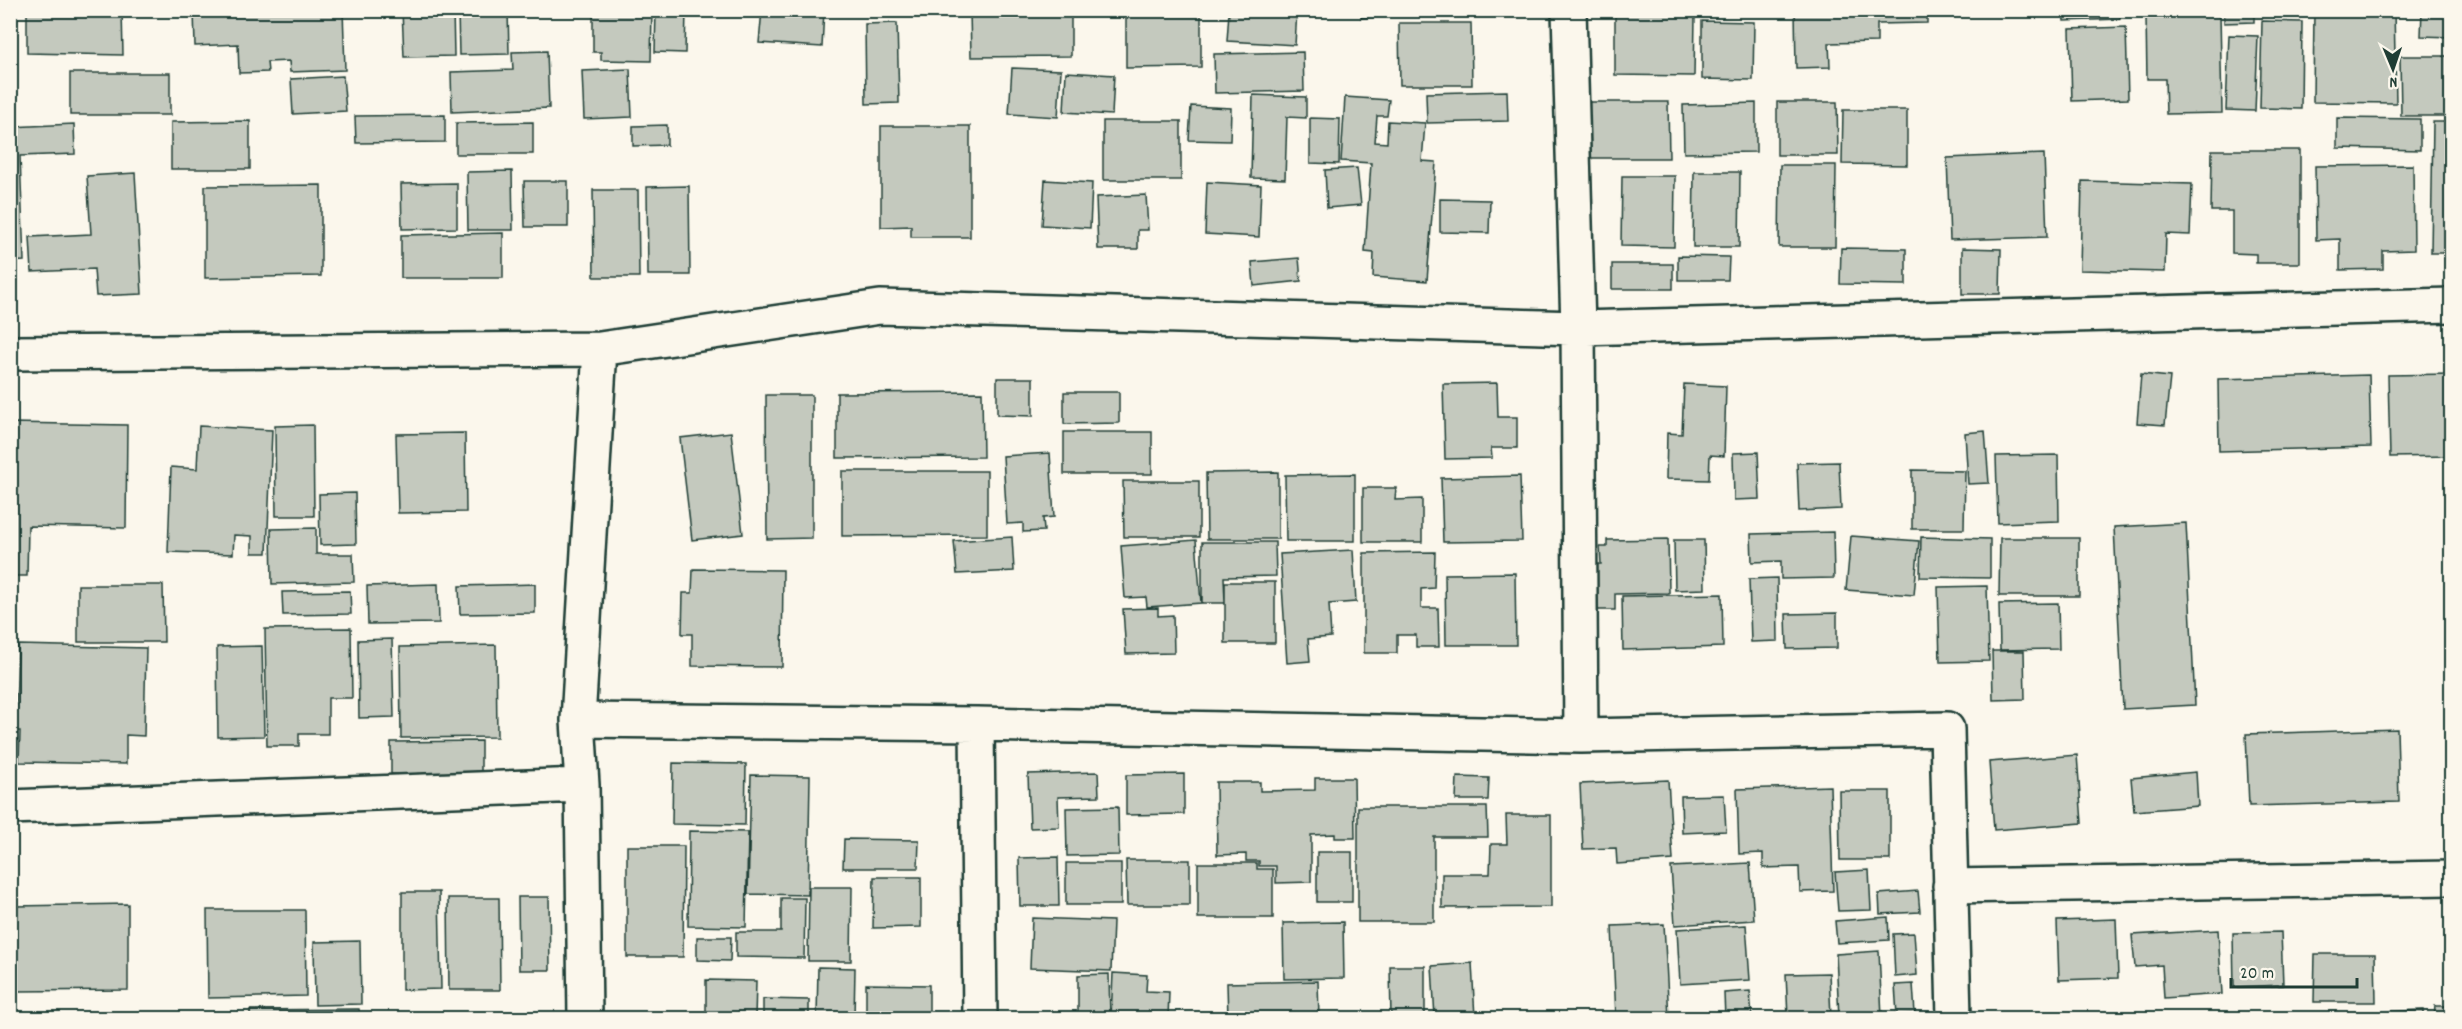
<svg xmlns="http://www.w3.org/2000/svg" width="2462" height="1029" font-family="Dekko,sans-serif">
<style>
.building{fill:#c4c9be;stroke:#1f3d34;stroke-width:1.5}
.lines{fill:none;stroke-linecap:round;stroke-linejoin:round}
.street-casing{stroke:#1f3d34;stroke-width:38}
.street{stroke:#fbf7ec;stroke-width:33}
</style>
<rect width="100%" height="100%" fill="#fbf7ec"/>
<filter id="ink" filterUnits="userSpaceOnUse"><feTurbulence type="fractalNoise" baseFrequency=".0167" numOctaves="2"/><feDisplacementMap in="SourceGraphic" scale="12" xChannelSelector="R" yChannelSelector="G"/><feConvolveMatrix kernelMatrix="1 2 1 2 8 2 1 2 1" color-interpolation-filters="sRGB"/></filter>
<g filter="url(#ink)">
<!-- building -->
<path class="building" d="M27,10H122L123,55L27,53Z
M194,10H343L345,70L290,72L289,61L267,62L268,72L239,73L238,44L195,46Z
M402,10H453L454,56L404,57Z
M458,10H508L509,54L459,55Z
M593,10H652L651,61L601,60V52H593Z
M656,10H686L685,53L655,52Z
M762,10H824L822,47L759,43Z
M970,10H1071V56L971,57Z
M1126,10H1201V67L1126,68Z
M1211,10H1297L1295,45L1227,41L1229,12Z
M1361,10H1407L1408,15L1361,18Z
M1615,10H1676V16H1695L1694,76L1615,75Z
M1795,10H1927V23L1877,24V42L1829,43L1830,67L1796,68Z
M2063,10H2120V19L2064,21Z
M2224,10H2254V22L2224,23Z
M2314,10H2394L2396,103L2313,102Z
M2422,10H2452V37L2421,36Z
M2220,15L2222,113L2166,114L2165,79H2147L2146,16Z
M1702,21L1754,22L1753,80L1702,79Z
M2262,21L2302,22L2301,109L2260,108Z
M897,23L899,103L866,104L865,24Z
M1399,23H1471L1472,85H1400Z
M2126,27L2128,99L2072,101L2070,29Z
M2229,35L2258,36L2255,111L2226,110Z
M547,51L549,108L452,112L451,72L513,70L512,52Z
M1303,52L1304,91L1215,93L1214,54Z
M2400,56H2452V116H2401Z
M1012,68L1061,70L1058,117L1009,114Z
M630,69L632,117L584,119L582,71Z
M1066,72L1114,75L1112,115L1064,112Z
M70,73H170V115H70Z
M343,76L346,111L293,114L291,79Z
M1507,91L1508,121L1427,123L1426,93Z
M1253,95L1306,97V118L1287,117L1285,179L1251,178Z
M1345,97L1389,100L1387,116H1377L1375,142L1387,143L1388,121L1425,123L1422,161L1436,162L1427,281L1373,277L1374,253L1365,252L1371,163L1341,161Z
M1584,102H1668L1669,158H1584Z
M1777,102H1837L1838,155H1777Z
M1756,103V152L1684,153L1683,105Z
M1191,106L1231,108L1230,141L1189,140Z
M1843,110H1907V165L1842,164Z
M445,115V142L356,143L355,116Z
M1310,118L1340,119L1339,164L1310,163Z
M2337,118L2420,119V150L2337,148Z
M250,121V169H171V122Z
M1103,121H1181V180H1103Z
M533,122V154H456V123Z
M2433,122H2452V253H2431Z
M74,124L75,154L20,156L24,261L10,262V127Z
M667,125V145L633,146V126Z
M881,126H970V237H911V226L881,227Z
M2212,150H2300V263H2256V254L2232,253V211H2211Z
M2044,154L2047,237L1950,240L1947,158Z
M1780,165H1836L1835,247H1779Z
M2413,165L2414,250L2383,251V269L2340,270V239L2316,240L2315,166Z
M1357,168L1361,205L1327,208L1325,170Z
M512,171L513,230H468L467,172Z
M1694,172H1740L1739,247H1693Z
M135,173L142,294L96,296L94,269L32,272L30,237L91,234L87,176Z
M1622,176H1675L1674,247L1621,246Z
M1045,180L1092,183L1090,228L1042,225Z
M524,181H568V227H525Z
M2082,181L2192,184L2190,235L2166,234L2165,272L2080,270Z
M1207,182L1261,185L1259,237L1205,234Z
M457,183V228L402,229L401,184Z
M321,185V276L205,278V186Z
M689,186L690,275H648L647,187Z
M593,190H638L639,277H594Z
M1146,195L1148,230H1138V249H1098L1096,197Z
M1440,199L1490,200L1489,233L1440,232Z
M503,233V278H401V235Z
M1841,248L1906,249V285L1840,284Z
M1962,248L2001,249L2000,294H1962Z
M1678,256L1729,257L1728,280H1678Z
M1299,258L1301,281L1254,286L1252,262Z
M1612,264H1673V289H1612Z
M2141,374L2170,377L2165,425L2137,423Z
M2452,374V456L2390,457L2388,375Z
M2369,375L2371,447L2219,451L2218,379Z
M997,378H1033V416L997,415Z
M1497,383L1498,417H1517V448H1491L1492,458L1445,459L1443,384Z
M1684,384L1726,386L1724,456L1710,455L1709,480L1666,479L1667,433L1682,434Z
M982,392L983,457L837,458V393Z
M1064,392H1119V423L1064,424Z
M766,395H812V538L767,539Z
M10,423L127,425L126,528L28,526L27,576H10Z
M313,425L314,516H276L275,426Z
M199,426L272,430L267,553H252V536L234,535L233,554L168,552L171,467L197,469Z
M1985,431L1989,483L1968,484L1965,433Z
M731,432L743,534L692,540L680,438Z
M1064,432H1152V474H1064Z
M465,433L466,512L398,513L396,434Z
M1758,452L1760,499L1734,500L1733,453Z
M1050,453L1054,517L1043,518L1044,531L1023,532V523L1007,524L1003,456Z
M2058,455L2059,521L1998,523L1996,456Z
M1839,462L1841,509L1799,511L1797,463Z
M1912,470L1965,471L1964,529H1912Z
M842,471H987V535L842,536Z
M1278,472V539H1207L1206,473Z
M1355,474V541H1286L1285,475Z
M1520,476L1522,541L1443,542L1441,478Z
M1123,481H1199V537H1124Z
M1363,488H1396L1395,500L1422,499V542H1363Z
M355,493L356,544L320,545L319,494Z
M2186,523L2195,705L2123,709L2114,527Z
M316,528V554H353L354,582L272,584L271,529Z
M1833,532L1834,578L1781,579V561L1752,562L1751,534Z
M1851,536L1919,541L1914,595L1846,590Z
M1012,537L1014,571L957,574L954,541Z
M1921,537L1990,539V578L1920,577Z
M2000,538H2079V596H1999Z
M1668,539L1669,593L1615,594V610H1594L1593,564H1601L1600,547H1607V540Z
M1196,540L1201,603L1147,607L1146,597L1125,598L1121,546Z
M1674,540H1704L1705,589L1675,590Z
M1202,542H1275L1276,576L1224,577L1225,603H1202Z
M1353,550L1356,602L1329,604L1331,637L1308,639L1310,661L1287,663L1280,554Z
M1435,552L1434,588L1421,589V608H1438L1439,647H1416V635H1397V653H1364V553Z
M693,569L783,570L782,667L692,666V634H682L683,593H692Z
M1515,573L1516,645H1446L1445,574Z
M1777,578L1778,641L1751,642L1749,579Z
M1225,582H1275V643H1225Z
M438,584L439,623L368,624L367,586Z
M535,584V613L460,614L459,586Z
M78,585H163L164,642H78Z
M1987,586L1989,661L1940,662L1938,587Z
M350,591L351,614L283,615L282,592Z
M1722,594L1723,647L1623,650L1622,596Z
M2058,603L2059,649L2000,650L1999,604Z
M1158,608V616L1173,615L1174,653L1126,654L1123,609Z
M1837,613V648L1787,649L1786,614Z
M351,628L352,698H328V734H299V746H267L265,629Z
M392,639L394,717L359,718L358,640Z
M18,645L146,648L144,736L126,735V764L19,762L20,731H10V710H16Z
M496,645L497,737L401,738L400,647Z
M262,646L264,736L218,737L217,647Z
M1992,651H2024L2025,699L1993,700Z
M2397,729L2399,802L2249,806L2246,734Z
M481,741V773L391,774V742Z
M2077,755L2082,823L1994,830L1989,762Z
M673,763L746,764L745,825L672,824Z
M1098,772L1099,796L1058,797L1059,827L1030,828L1028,774Z
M2196,772L2198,806L2134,811L2131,778Z
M1184,774V814L1126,815V775Z
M751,775L810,776L808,895L748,894Z
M1457,777L1489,778L1488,800H1456Z
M1315,778H1354L1355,838H1335V834L1311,835V882L1276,883V866H1259V861H1246V854L1217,855L1216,782H1260V791L1315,790Z
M1668,780L1673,860L1617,864L1616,848L1583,849L1580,784Z
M1830,786L1833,891L1800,892L1799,867L1763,868V853L1739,854L1737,789Z
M1839,791H1890V860H1840Z
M1724,795L1726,831L1682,833L1681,796Z
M1118,807L1119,855L1067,856L1066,808Z
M1358,807H1487L1488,837H1434V922H1358Z
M1506,815H1551V907L1442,908V874H1490L1491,844H1507Z
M689,831L748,832L746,927L688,926Z
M844,839L919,840L918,868H843Z
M627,846H684L683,957H627Z
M1317,852H1352V902H1317Z
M1058,857L1059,906H1020L1019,858Z
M1126,860H1190V905H1127Z
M1066,863H1121V905H1066Z
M1198,863H1257V869H1273V918H1198Z
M1750,863L1754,920L1675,925L1671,867Z
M1869,870L1871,910L1838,911L1835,872Z
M874,877H921V927L873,928Z
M809,887H852L851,961H808Z
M1918,891L1920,912L1880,914L1879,894Z
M402,892H439L441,989L402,990Z
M518,897H549L550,970H519Z
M448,898H499L500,990H449Z
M781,898H805L804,958L736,957V932H781Z
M128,904V990L17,991L16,906Z
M207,910H305L306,996L208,998Z
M1888,917L1889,940L1837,943L1835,921Z
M1032,918L1113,921L1111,971L1030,968Z
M2116,919L2118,978L2059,980L2057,921Z
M1343,922L1344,978L1284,979L1283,923Z
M1664,924L1669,1018H1616L1612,926Z
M1746,925L1750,980L1680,984L1677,929Z
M2218,930L2222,994L2164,998L2162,965L2135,967L2132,935Z
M2281,932L2283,985L2234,987L2233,933Z
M1914,933L1917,975L1895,977L1893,934Z
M697,937H731L730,961L697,960Z
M360,941L361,1004L315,1005L314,942Z
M1879,951L1882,1018H1839L1836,954Z
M2315,954H2375L2376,1002H2314Z
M1472,963L1475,1018H1435L1432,966Z
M1390,966H1425V1018H1391Z
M818,967L855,968L854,1018H817Z
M1113,973L1147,975L1146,991L1169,992L1168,1018H1111Z
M1829,973L1831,1018H1788L1786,974Z
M1109,974L1110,1018H1078V975Z
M706,980L756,981L755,1018H706Z
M1318,981L1319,1018H1228L1227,983Z
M866,984L929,985V1018H866Z
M1913,984L1915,1014L1897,1015L1895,985Z
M1750,991L1752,1018H1725L1724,993Z
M763,999L809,1000V1018H763Z
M2435,1006H2452V1018H2434Z
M359,1009L360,1018H250V1010Z
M2424,1010V1018H2325V1014Z
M119,1013V1018H75V1015Z
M50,1014V1018H10V1015Z"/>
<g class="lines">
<defs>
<path id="street" d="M1569,10L1578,328L1581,736
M10,353L600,349L880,307L1578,328L2452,305
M578,720L977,724L1581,736L1947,729L1954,1018
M977,724L980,1018
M10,807L582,785
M1950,886L2452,878
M585,1018L582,785L578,720L600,349"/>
</defs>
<!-- street casing -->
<use href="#street" class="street-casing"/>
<!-- street -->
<use href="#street" class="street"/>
</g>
</g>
<!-- margin -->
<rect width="2462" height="1029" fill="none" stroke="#fbf7ec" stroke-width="36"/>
<rect x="18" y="18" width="2426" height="993" fill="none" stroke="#1f3d34" stroke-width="2" filter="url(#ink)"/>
<!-- north arrow -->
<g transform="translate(2393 69) rotate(178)" stroke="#fbf7ec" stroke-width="4.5" paint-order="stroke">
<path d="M0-4.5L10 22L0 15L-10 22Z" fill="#1f3d34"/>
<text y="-9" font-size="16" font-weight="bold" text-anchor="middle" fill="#1f3d34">N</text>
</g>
<!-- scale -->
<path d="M2231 978v9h126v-9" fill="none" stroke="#1f3d34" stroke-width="3"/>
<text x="2240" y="978" font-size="18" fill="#1f3d34" stroke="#fbf7ec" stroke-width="4.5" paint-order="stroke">20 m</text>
</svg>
